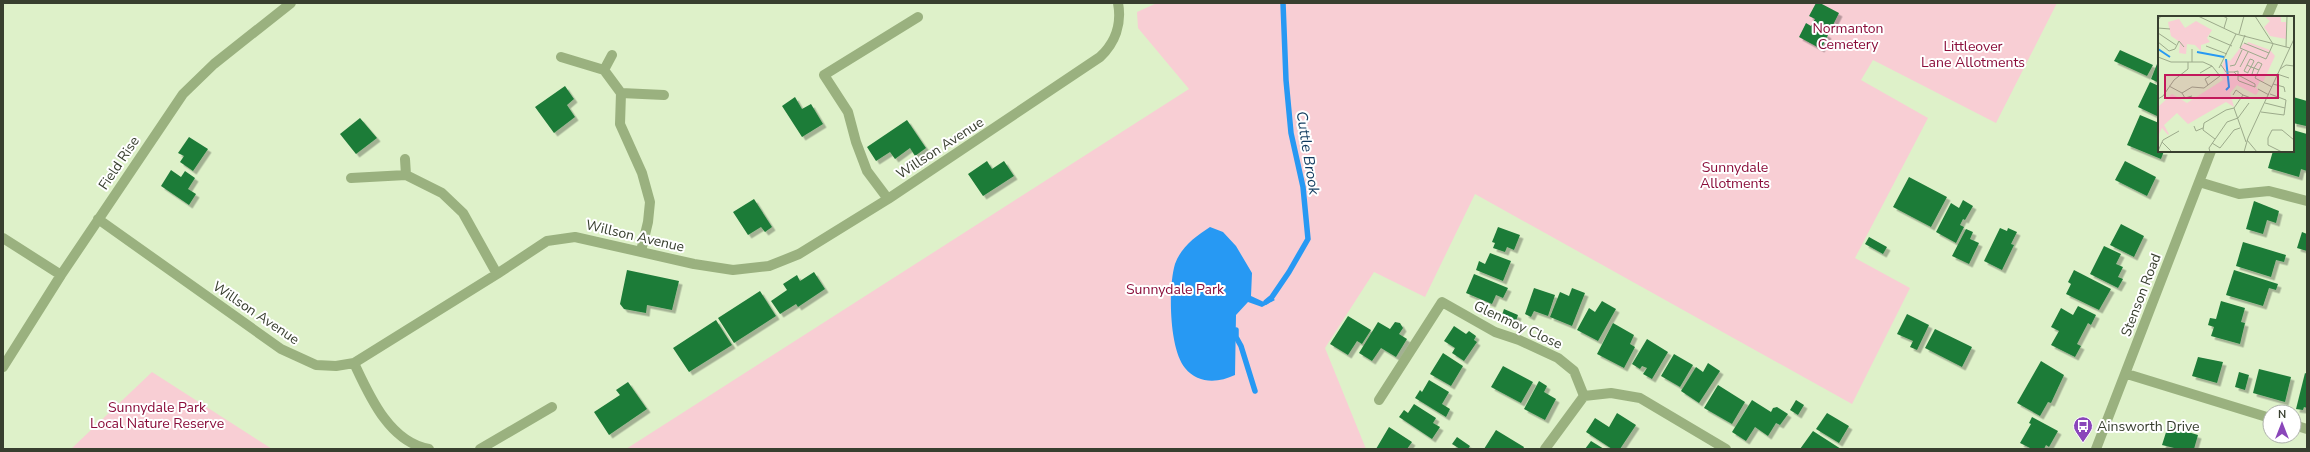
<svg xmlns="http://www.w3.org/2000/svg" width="2310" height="452" font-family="'Nunito Sans',sans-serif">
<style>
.green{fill:#f8ced4}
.water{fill:#2799f3}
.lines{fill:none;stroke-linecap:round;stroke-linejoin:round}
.stream{stroke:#2799f3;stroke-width:5.5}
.building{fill:#1e7b38;filter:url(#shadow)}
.minor{stroke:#9ab17f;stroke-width:10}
.labels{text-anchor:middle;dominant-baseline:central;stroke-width:4;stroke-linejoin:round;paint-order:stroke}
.park-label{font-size:14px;fill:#8a0d3a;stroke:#fff}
.street-label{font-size:14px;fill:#383f2f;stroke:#fff}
.poi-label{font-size:14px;fill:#383f2f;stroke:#fff;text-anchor:start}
.water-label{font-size:15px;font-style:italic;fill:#0f3a5e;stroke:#fff}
.inset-river{fill:none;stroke:#2799f3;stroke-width:2}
.inset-road{fill:none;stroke:#9caa8b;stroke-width:1}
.view{fill:#c2185b;fill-opacity:0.15;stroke:#c2185b;stroke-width:2}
.inset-edge{fill:none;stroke:#383f2f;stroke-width:2}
</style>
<defs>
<filter id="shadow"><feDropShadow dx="3.5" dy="3.5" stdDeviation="0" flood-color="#0004"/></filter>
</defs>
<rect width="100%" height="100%" fill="#def1c9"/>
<!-- green -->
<path class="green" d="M1157,3H2057L1996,123L1873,60L1861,80L1928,118L1855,258L1910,288L1852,404L1475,194L1425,297L1374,272L1325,348L1366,449H626L1189,89L1138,28L1137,12Z
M152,372L272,449H71Z"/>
<!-- water -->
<path class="water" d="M1210,227L1223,232L1236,246L1252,273L1251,296L1264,302L1270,296L1275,300L1262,307L1248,302L1236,315L1235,375C1218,383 1198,384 1185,368C1169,349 1168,287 1175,264C1181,247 1196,236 1210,227Z"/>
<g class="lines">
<!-- stream -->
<path class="stream" d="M1266,302L1272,297L1289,272L1308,239L1303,187L1291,133L1286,80L1283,3
M1236,330V337L1241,346L1255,391"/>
</g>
<!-- building -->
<path class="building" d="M1816,3H1820L1839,13L1832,27L1827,24L1823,32L1828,35L1821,49L1799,37L1806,23L1811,26L1815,19L1809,16Z
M2120,50L2153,65L2147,76L2114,61Z
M2157,64L2159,65V83L2151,79Z
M2150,82L2159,86V117L2138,107Z
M565,86L574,99L567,105L575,117L554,133L535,107Z
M795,97L802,109L811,104L823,124L802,137L782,106Z
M2293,97L2307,101L2306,126L2293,123Z
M2140,115L2159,123V151H2164L2161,159L2127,145Z
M360,118L377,138L356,154L340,134Z
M907,120L926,148L915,156L910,148L895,159L890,152L876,161L867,147Z
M2293,130L2307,134V171L2301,169L2299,177L2268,168L2273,151H2293Z
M189,137L208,149L193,171L180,162L184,156L178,153Z
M987,161L992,169L1004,161L1014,176L983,196L968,174Z
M2125,161L2156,177L2147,196L2115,180Z
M171,170L181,177L185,171L195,178L188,189L196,194L189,205L161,186Z
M1909,177L1947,197L1931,227L1893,207Z
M754,199L772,227L765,232L761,227L748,235L733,212Z
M1963,200L1973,206L1965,220L1963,219L1960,225L1964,227L1956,243L1936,232L1951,203L1959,208Z
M2254,201L2279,211L2276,223L2267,220L2263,234L2246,229Z
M2121,224L2144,236L2134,257L2110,245Z
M1498,227L1520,235L1514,250L1507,247L1505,252L1493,248L1495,243L1492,242Z
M2000,228L2007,231L2008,228L2017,232L2011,244L2014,245L2002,270L1984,261Z
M1966,229L1973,232L1970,239L1979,243L1969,264L1952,256Z
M2302,232L2307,234V251L2297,248Z
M1869,237L1887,247L1883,254L1865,244Z
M2243,242L2286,255L2284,262L2276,260L2271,277L2236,266Z
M2104,246L2121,254L2116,264L2123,267L2118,277L2123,279L2118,288L2090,274Z
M1490,253L1511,261L1503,281L1476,270L1479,261L1485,264Z
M627,270L679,281L672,310L647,305L646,313L624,309L620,304Z
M2074,270L2111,289L2099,310L2066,294L2071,284L2068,282Z
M2234,270L2278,284L2276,290L2269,288L2263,306L2226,295Z
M814,272L825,289L798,307L796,304L780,314L771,301L787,290L783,284L797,275L800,281Z
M1474,274L1508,288L1503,298L1496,295L1492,304L1466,293Z
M1534,288L1555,295L1548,316L1534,311L1531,317L1525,314Z
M1572,288L1585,293L1572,326L1550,317L1560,292L1569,296Z
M760,291L776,316L734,343L718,318Z
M1602,301L1616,309L1598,341L1577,330L1589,308L1595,312Z
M2221,301L2245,308L2241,322L2245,323L2240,344L2211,336L2214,327L2208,325L2210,318L2216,319Z
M2078,306L2096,315L2091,325L2088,323L2077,344L2081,346L2075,357L2051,345L2059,331L2051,327L2061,308L2073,315Z
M1504,309L1518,315L1515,324L1501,318Z
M1907,314L1929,325L1917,350L1910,347L1913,341L1897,334Z
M1348,316L1371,330L1362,344L1357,341L1348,355L1330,344Z
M716,320L732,345L689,372L673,348Z
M1378,322L1390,329L1395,322L1400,323L1403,328L1399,334L1407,339L1396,357L1381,348L1372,361L1359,353Z
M1613,323L1634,335L1630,344L1635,347L1624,368L1597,354Z
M1454,326L1466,334L1469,331L1476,336L1474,340L1477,342L1464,361L1452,353L1455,348L1444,341Z
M1935,329L1972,347L1962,367L1925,348Z
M1647,339L1668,352L1652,379L1643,374L1647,368L1642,366L1640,369L1632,364Z
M1443,353L1463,366L1451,386L1430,374Z
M1674,354L1693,365L1680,387L1661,376Z
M2198,357L2223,362L2217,383L2192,376Z
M2041,361L2064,375L2051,403L2048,402L2040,416L2017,403Z
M1708,363L1720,371L1699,403L1681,391L1696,367L1703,372Z
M1503,366L1533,382L1521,403L1491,387Z
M2259,369L2291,377L2285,402L2253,393Z
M2239,372L2249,375L2245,390L2235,387Z
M2305,373L2307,374V408L2304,407L2303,410L2296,409Z
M1429,380L1449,392L1442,404L1450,409L1446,417L1415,398L1420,390L1422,392Z
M1539,381L1547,386L1544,392L1556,399L1545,420L1524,409Z
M628,382L647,409L609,435L594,412L620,395L616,390Z
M1718,385L1745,402L1732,424L1704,408Z
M1752,400L1771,412L1773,408L1777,407L1788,414L1780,425L1776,423L1768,436L1755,427L1746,441L1732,432Z
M1796,400L1804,405L1798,415L1790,410Z
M1414,404L1436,418L1433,423L1440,427L1432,439L1399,417L1404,410L1408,413Z
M1617,413L1636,425L1620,449H1612L1586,432L1595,418L1609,427Z
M1827,413L1849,426L1839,443L1816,429Z
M2032,417L2058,431L2049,447L2046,445L2044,449H2032L2020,443L2031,424L2029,423Z
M2168,426L2198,435L2194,449H2178L2162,445Z
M1389,427L1412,442L1407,449H1376Z
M1496,430L1524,447L1523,449H1484Z
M1813,431L1841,449H1800Z
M1457,437L1470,446L1468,449H1460L1452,444Z
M1591,441L1604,449H1585Z"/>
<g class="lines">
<!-- minor -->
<path class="minor" d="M2267,17L2273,3
M561,57L604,70L612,55
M604,70L621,93L620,124L642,173L650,202L648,222L641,251
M621,93L664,95
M405,159L406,175
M351,178L406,175L442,193L463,213L497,274
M2199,182L2239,194L2269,191L2307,201
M888,199L867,171L856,142L848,112L824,75L918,17
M98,219L281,349L316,365L336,366L354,363L497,274L547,241L575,237L694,264L733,270L769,266L799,254L888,199L1100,57C1115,43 1122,24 1118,3
M3,238L61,275
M354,363C369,395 389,442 429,449
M3,367L61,275L183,94L214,64L291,3
M2127,374L2270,418
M1379,400L1442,302L1495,332L1519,340L1558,358L1574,371L1584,396
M2294,425L2307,429
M480,449L552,407
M1545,449L1584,396L1611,393L1640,398L1726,449
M2096,449L2211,151"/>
</g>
<!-- icons -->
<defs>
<symbol id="bus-pin" viewBox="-11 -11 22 30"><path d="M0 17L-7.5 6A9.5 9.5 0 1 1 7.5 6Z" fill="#8a46ba" stroke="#fff"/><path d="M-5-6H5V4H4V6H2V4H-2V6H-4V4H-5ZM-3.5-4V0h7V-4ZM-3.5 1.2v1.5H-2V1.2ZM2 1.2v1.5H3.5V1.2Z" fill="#fff"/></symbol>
</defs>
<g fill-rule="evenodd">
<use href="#bus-pin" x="2072" y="415" width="22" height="30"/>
</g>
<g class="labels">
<!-- park labels -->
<g class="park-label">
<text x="1848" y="28">Normanton<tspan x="1848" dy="16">Cemetery</tspan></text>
<text x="1973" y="46">Littleover<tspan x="1973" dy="16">Lane Allotments</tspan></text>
<text x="1735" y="167">Sunnydale<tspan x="1735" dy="16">Allotments</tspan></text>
<text x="1175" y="289">Sunnydale Park</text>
<text x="157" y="407">Sunnydale Park<tspan x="157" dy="16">Local Nature Reserve</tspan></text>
</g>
<!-- street labels -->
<g class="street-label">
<text transform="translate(940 148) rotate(-33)">Willson Avenue</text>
<text transform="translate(119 163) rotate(-56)">Field Rise</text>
<text transform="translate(635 236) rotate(13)">Willson Avenue</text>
<text transform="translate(2141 295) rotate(-69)">Stenson Road</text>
<text transform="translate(256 313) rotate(34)">Willson Avenue</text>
<text transform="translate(1518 325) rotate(25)">Glenmoy Close</text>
</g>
<!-- poi labels -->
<g class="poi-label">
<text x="2097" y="426">Ainsworth Drive</text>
</g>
<!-- water labels -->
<g class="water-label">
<text transform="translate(1308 153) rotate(81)">Cuttle Brook</text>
</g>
</g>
<!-- overview -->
<g transform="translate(2158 16)">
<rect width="136" height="136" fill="#def1c9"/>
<path d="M106,0H128L123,1V6H128V23L112,20L106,11L112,5ZM21,3L27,12L38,5L54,14L49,22L52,26L43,29V35L37,29L29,28L28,38L21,37L22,26L13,20L10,6ZM90,26L112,34L117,40L105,66L102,65L98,72L101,74L98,79L79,69L72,77L76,91L68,86L30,108L19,97L6,109L11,118L10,119L4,112L0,120V91L14,78L29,87L65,64L63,60L67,58L64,50L67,43L72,45L86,27L89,28Z" fill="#f8ced4"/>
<path class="inset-river" d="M0,33L12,41M39,36L66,41M68,43L71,71L68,74"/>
<path class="inset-road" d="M3,0L0,4V17L18,29M40,0L78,18L132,32M65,0L69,2L66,12M97,0L115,28M0,12L12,13M81,18L86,0M87,19L82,32L108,43L111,37M51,20L74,30M0,26L11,35L17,33L21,25L26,31M86,27L111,37L115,28M48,30L69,38M128,31L129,0M0,41L13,46H45L54,50L62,60L46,72L34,71L24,77L11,70M34,46V33M63,49L68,56H76L79,59H80V60H82L97,68V71L81,65L80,64V55L76,56M89,49L92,43L95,44L96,45L93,51L90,56V57L86,55L89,49L93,51L96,52L101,54L104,48L100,46L96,52L94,58L98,60L101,54M72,50L77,49L84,34M82,51L90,36M61,52L78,18M122,53L128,49L136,50M42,57L54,50M119,58L131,62M98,60L97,62L114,71M115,68L126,71L127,76M50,69L47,63L52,60M100,73L111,79M24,77L27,82L34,80M75,79L78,74L85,79M0,83L5,80L16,64L30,53V46M107,87L127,92M76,92L88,126M76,92L85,79L93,82M103,96L126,99L128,84L112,78M80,102L91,87M36,110L38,115L45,112M57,123L45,114L46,107L68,94L76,92M89,124L99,136M4,126L14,136M54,127L62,132L76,114L82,112M0,135L5,124L21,115M52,136L51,132L69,106L80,102M86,136L90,122L136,23M124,136L110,129V122L114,114H124L136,124"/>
<path class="view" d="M7,59H120V82H7Z"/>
<rect width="136" height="136" class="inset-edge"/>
</g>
<!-- border -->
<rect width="2310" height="452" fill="none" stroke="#383f2f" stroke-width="8"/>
<!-- north arrow -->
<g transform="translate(2282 424)"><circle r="19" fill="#ffffff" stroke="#afb2ac"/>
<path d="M0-3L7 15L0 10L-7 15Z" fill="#8a46ba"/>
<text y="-6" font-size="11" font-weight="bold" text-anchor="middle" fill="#383f2f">N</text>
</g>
</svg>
